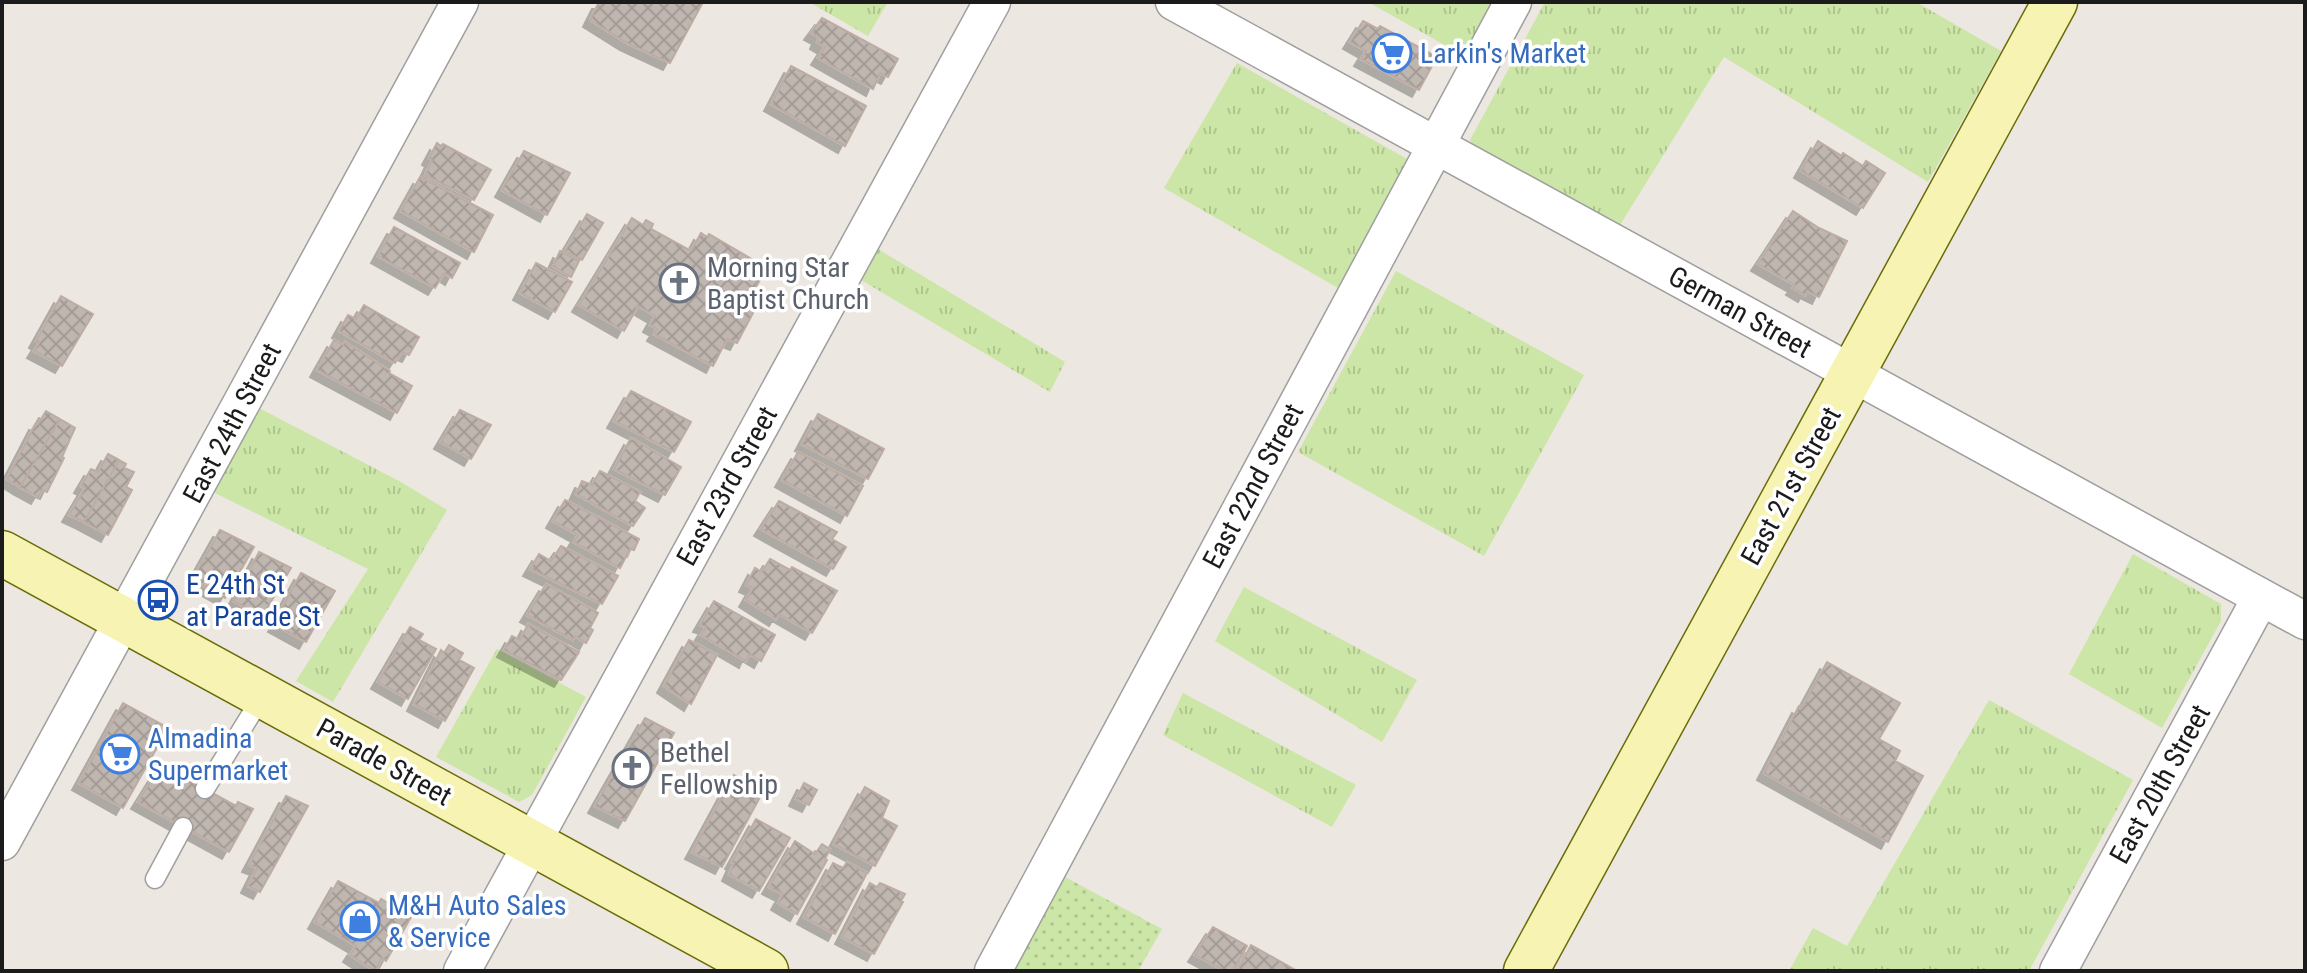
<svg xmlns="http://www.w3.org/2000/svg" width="2307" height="973" font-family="'Roboto Condensed',sans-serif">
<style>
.grass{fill:url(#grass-tufts)}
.garden{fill:url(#garden-dots)}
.building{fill:url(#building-cross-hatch);stroke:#bdaca3;stroke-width:2;filter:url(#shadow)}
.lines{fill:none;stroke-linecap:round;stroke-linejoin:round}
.lane-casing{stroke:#9f9f9f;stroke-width:21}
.street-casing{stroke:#9f9f9f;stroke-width:39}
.secondary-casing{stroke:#6a6c08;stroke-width:47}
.lane{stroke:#fff;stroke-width:18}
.street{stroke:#fff;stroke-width:36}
.secondary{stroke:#f7f4b3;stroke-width:44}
.labels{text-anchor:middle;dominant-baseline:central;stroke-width:7;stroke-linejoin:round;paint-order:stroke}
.shop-label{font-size:28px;fill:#366cbe;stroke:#fff;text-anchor:start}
.worship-label{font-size:28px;fill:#5b616d;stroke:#fff;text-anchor:start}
.street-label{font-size:28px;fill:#1b1b1b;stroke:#fff}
.transit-label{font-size:28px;fill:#164399;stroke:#fff;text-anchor:start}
</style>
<defs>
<pattern id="grass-tufts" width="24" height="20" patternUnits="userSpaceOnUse" patternTransform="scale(2)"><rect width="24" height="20" fill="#cbe6a6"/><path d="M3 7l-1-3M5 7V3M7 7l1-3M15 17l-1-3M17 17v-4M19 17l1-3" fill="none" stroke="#aec58e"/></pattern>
<pattern id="garden-dots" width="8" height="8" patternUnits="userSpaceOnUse" patternTransform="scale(2)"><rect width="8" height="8" fill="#cbe6a6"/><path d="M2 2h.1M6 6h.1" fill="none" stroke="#aec58e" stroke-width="1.8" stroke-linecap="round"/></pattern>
<pattern id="building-cross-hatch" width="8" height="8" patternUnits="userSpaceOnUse" patternTransform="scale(2)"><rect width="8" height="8" fill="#c0b6b0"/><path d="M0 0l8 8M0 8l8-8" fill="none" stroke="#a49c97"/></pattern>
<filter id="shadow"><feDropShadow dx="-7" dy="7" stdDeviation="0" flood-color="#0004"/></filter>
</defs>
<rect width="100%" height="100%" fill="#ece7e0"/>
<!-- grass -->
<path class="grass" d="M809,2H888L868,36Z
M1368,2H1497L1466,57Z
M1545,2H1916L2001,51L1928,182L1724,57L1620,225L1473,146L1470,140Z
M1237,63L1407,159L1408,164L1338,288L1164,188Z
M878,249L1065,362L1050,392L861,280Z
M1396,271L1584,375L1484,556L1298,452Z
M257,407L401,482L447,510L333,702L296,681L368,569L213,492Z
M2133,554L2221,604V621L2162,728L2069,674Z
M1244,587L1417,680L1382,742L1215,641Z
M497,649L586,697L532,795L519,802L436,757Z
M1183,693L1356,785L1332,827L1163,735Z
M1989,700L2133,780L2029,971H1789L1813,928L1847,946Z"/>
<!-- garden -->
<path class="garden" d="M1065,877L1162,929L1138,971H1014Z"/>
<!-- building -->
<path class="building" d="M599,2H703L670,63L627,43L590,20Z
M822,18L898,59L888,77L880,73L873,89L818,58L825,47L817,42L819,37L811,33Z
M1363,21L1378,29L1380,26L1437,57L1419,90L1361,59L1366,51L1350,42Z
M791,66L866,106L845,146L771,104Z
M1818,141L1842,156L1843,153L1863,166L1866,161L1885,173L1863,208L1801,171Z
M437,143L441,146L443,144L491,170L474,200L425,175L432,160L429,158Z
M524,151L570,173L547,215L502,190Z
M420,177L493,215L474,252L401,211Z
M1793,211L1819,228L1847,241L1819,297L1807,291L1805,295L1793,288L1795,285L1758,264Z
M587,214L603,223L582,260L565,251Z
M632,218L643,225L646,220L653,224L651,229L691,251L701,233L707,237L709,234L767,268L751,295L760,300L737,343L727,339L713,366L654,334L657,329L650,325L655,316L638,306L624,331L579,305Z
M394,227L460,263L452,278L444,273L435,288L378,256Z
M560,251L579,261L571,277L553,266Z
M536,263L572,282L555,312L520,293Z
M61,296L93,314L62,366L34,351L39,343L36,341Z
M364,305L419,337L409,355L402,352L395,363L339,331L348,315L356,319Z
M334,340L343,345L345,342L390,371L389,373L412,386L397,413L317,370Z
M631,391L691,422L674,452L614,421Z
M460,410L491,425L471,459L441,442Z
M46,411L60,419L20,487L7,479L36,423L38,424Z
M818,414L884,449L868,479L802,444Z
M60,419L75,428L62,457L64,458L47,492L42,490L38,497L20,487Z
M631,438L681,467L665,495L614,469Z
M798,452L863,486L847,516L782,480Z
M108,454L119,460L84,522L69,515L85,488L81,486L91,469L98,472Z
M119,460L126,464L124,468L134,472L126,487L132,490L108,535L84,522Z
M600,471L640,492L635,501L645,508L633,526L576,494L582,481L592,485Z
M565,500L639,539L634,550L630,549L620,568L574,542L578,535L553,521Z
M779,501L837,532L832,539L846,547L833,569L761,529Z
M220,530L254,547L225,598L195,581L199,572L197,571Z
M561,546L618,576L602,604L530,569L539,554L551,561Z
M259,552L291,568L262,617L234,601Z
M770,559L790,570L792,567L837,591L812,633L779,614L776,619L746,600L753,588L746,585L755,568L762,572Z
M301,573L335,591L306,642L275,625L281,616L278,615Z
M546,584L598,613L590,628L593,630L586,643L575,636L573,640L527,615Z
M714,601L775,635L761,661L749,654L746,661L701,635L706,627L700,625Z
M528,624L579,652L561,680L504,650L512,636L520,640Z
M410,627L423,634L419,640L436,649L408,699L378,682Z
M689,640L717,655L691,704L664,686Z
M449,645L463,653L459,660L474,668L445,721L414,704L441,650L444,653Z
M1827,662L1900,703L1879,739L1900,751L1895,761L1923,776L1888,842L1764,773L1799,706L1802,708Z
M123,703L168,728L123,808L79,783Z
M645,718L674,733L625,821L595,806Z
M161,765L236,806L238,802L253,809L229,852L138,802Z
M734,775L746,782L742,790L759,799L722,867L692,852Z
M804,783L817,790L809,805L796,799Z
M865,787L889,801L882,818L897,826L875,866L834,844Z
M286,796L308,806L260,892L248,886L257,868L249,865Z
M756,819L790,838L759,891L729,874L734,863L732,862Z
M795,841L815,854L822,844L830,849L825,859L827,860L797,914L778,903L783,894L769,887Z
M847,862L867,873L835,934L804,917L833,863L843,868Z
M338,881L379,903L381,899L411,917L386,961L382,958L375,971L350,955L356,946L315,922Z
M870,883L877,887L880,883L905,894L901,901L903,902L874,954L842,937Z
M1213,927L1247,946L1233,971H1225L1195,955Z
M1251,945L1297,971H1237Z"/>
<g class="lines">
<defs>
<path id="lane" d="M205,789L263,695
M155,879L183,827"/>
<path id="street" d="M1174,2L2305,621
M2,842L460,2
M462,971L992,2
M993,971L1513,2
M2058,971L2261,597"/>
<path id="secondary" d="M2,553L766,971
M1526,971L2055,2"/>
</defs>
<!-- lane casing -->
<use href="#lane" class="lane-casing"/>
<!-- street casing -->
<use href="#street" class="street-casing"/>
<!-- secondary casing -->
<use href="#secondary" class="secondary-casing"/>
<!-- lane -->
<use href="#lane" class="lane"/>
<!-- street -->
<use href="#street" class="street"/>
<!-- secondary -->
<use href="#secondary" class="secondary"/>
</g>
<!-- icons -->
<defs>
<symbol id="supermarket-ring" viewBox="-11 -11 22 22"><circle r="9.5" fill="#fff" stroke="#3f7fe0" stroke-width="1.5"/><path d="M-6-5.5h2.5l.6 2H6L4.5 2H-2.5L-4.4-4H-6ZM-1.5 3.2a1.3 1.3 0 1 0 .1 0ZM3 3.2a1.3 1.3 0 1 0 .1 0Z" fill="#3f7fe0"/></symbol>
<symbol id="church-ring" viewBox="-11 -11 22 22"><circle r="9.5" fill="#fff" stroke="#6b7280" stroke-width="1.5"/><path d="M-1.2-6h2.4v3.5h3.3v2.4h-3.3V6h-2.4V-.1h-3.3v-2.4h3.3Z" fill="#6b7280"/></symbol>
<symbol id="bus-ring" viewBox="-11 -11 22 22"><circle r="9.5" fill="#fff" stroke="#1a4fb4" stroke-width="1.5"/><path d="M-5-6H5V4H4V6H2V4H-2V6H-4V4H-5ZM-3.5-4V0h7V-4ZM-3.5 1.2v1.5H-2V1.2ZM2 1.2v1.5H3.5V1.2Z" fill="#1a4fb4"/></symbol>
<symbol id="shop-ring" viewBox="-11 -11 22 22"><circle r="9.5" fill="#fff" stroke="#3f7fe0" stroke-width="1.5"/><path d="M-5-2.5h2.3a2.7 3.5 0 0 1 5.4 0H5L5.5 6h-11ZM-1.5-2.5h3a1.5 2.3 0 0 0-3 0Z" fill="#3f7fe0"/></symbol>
</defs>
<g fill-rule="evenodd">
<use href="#supermarket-ring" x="1370" y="31" width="44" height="44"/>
<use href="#church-ring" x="657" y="261" width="44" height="44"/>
<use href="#bus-ring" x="136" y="578" width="44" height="44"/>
<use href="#supermarket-ring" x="98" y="732" width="44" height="44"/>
<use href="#church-ring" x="610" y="746" width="44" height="44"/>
<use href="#shop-ring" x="338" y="899" width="44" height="44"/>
</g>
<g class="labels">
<!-- shop labels -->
<g class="shop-label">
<text x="1420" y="53">Larkin's Market</text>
<text x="148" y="738">Almadina<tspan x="148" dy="32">Supermarket</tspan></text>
<text x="388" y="905">M&amp;H Auto Sales<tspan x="388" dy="32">&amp; Service</tspan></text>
</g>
<!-- worship labels -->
<g class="worship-label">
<text x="707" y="267">Morning Star<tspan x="707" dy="32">Baptist Church</tspan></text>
<text x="660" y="752">Bethel<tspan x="660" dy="32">Fellowship</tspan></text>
</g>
<!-- street labels -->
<g class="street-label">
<text transform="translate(1740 312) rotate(29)">German Street</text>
<text transform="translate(232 423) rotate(-62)">East 24th Street</text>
<text transform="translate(727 486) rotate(-61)">East 23rd Street</text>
<text transform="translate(1253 486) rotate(-62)">East 22nd Street</text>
<text transform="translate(1791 486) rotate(-61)">East 21st Street</text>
<text transform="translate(384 762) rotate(29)">Parade Street</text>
<text transform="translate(2160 784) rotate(-61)">East 20th Street</text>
</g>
<!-- transit labels -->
<g class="transit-label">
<text x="186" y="584">E 24th St<tspan x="186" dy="32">at Parade St</tspan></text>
</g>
</g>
<!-- border -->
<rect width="2307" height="973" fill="none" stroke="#1b1b1b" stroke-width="8"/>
</svg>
